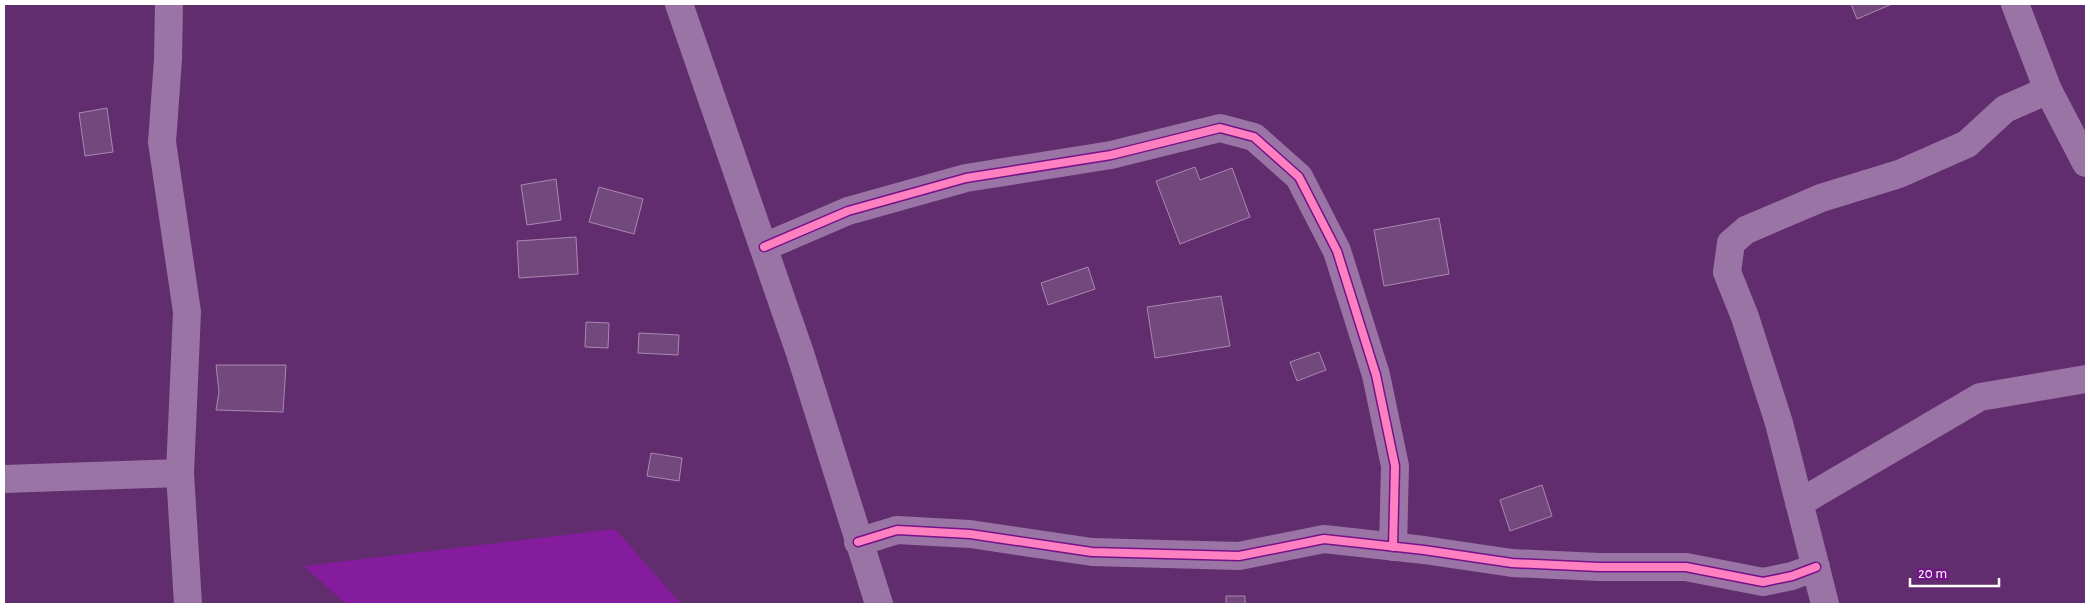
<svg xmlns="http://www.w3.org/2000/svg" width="2090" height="608" font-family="'Alegreya Sans',sans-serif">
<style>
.green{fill:#841c9d}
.building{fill:#73487d;stroke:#aa88b1}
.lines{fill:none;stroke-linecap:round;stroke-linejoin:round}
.minor{stroke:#9974a4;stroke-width:28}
.cycleway-casing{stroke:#741289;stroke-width:11}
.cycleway{stroke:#ff80c0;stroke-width:8}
</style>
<rect width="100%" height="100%" fill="#622d6e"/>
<!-- green -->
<path class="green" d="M615,529L681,604H346L304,566Z"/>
<!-- building -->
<path class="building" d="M1851,4H1892L1857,19Z
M107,108L113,152L85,156L79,113Z
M1195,167L1200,180L1232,168L1250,217L1180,244L1156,181Z
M556,179L561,220L527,225L521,185Z
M599,187L643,199L634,234L589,222Z
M1439,218L1449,274L1384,286L1374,230Z
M576,237L578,274L519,278L517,241Z
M1088,267L1095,289L1048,305L1041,283Z
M1221,296L1230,346L1155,358L1147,307Z
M586,322L609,323L608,348L585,347Z
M639,333L679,335L678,355L638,353Z
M1319,352L1326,370L1297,381L1290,362Z
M216,365H286L283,412L216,410L219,392Z
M651,453L682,458L679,481L647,476Z
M1542,485L1552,516L1510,531L1500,500Z
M1226,596H1245V604H1226Z"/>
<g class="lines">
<!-- minor -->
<path class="minor" d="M169,4L168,59L162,142L187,312L180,473L188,604
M679,4L800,353L879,604
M2015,4L2048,90L2086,163
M764,247L848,211L966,178L1111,155L1220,128L1254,137L1299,177L1337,251L1376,375L1395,466L1393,547
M4,479L180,473
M1799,503L1980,397L2086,379
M858,542L897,530L970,534L1092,552L1239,556L1324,539L1424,550L1512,563L1599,567H1686L1763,582L1792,576L1816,567
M1825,604L1779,423L1745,317L1727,272L1731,243L1746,230L1821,198L1899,174L1967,144L2005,109L2048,90"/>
<defs>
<path id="cycleway" d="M764,247L848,211L966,178L1111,155L1220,128L1254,137L1299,177L1337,251L1376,375L1395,466L1393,547
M858,542L897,530L970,534L1092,552L1239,556L1324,539L1424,550L1512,563L1599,567H1686L1763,582L1792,576L1816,567"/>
</defs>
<!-- cycleway casing -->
<use href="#cycleway" class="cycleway-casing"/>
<!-- cycleway -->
<use href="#cycleway" class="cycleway"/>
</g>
<!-- border -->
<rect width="2090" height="608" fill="none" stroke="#ffffff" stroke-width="10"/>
<!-- scale -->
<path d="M1910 578v8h89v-8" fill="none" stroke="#ffffff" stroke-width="2.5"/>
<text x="1918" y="578" font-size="15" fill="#ffffff" stroke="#741289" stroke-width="4" paint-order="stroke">20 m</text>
</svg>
